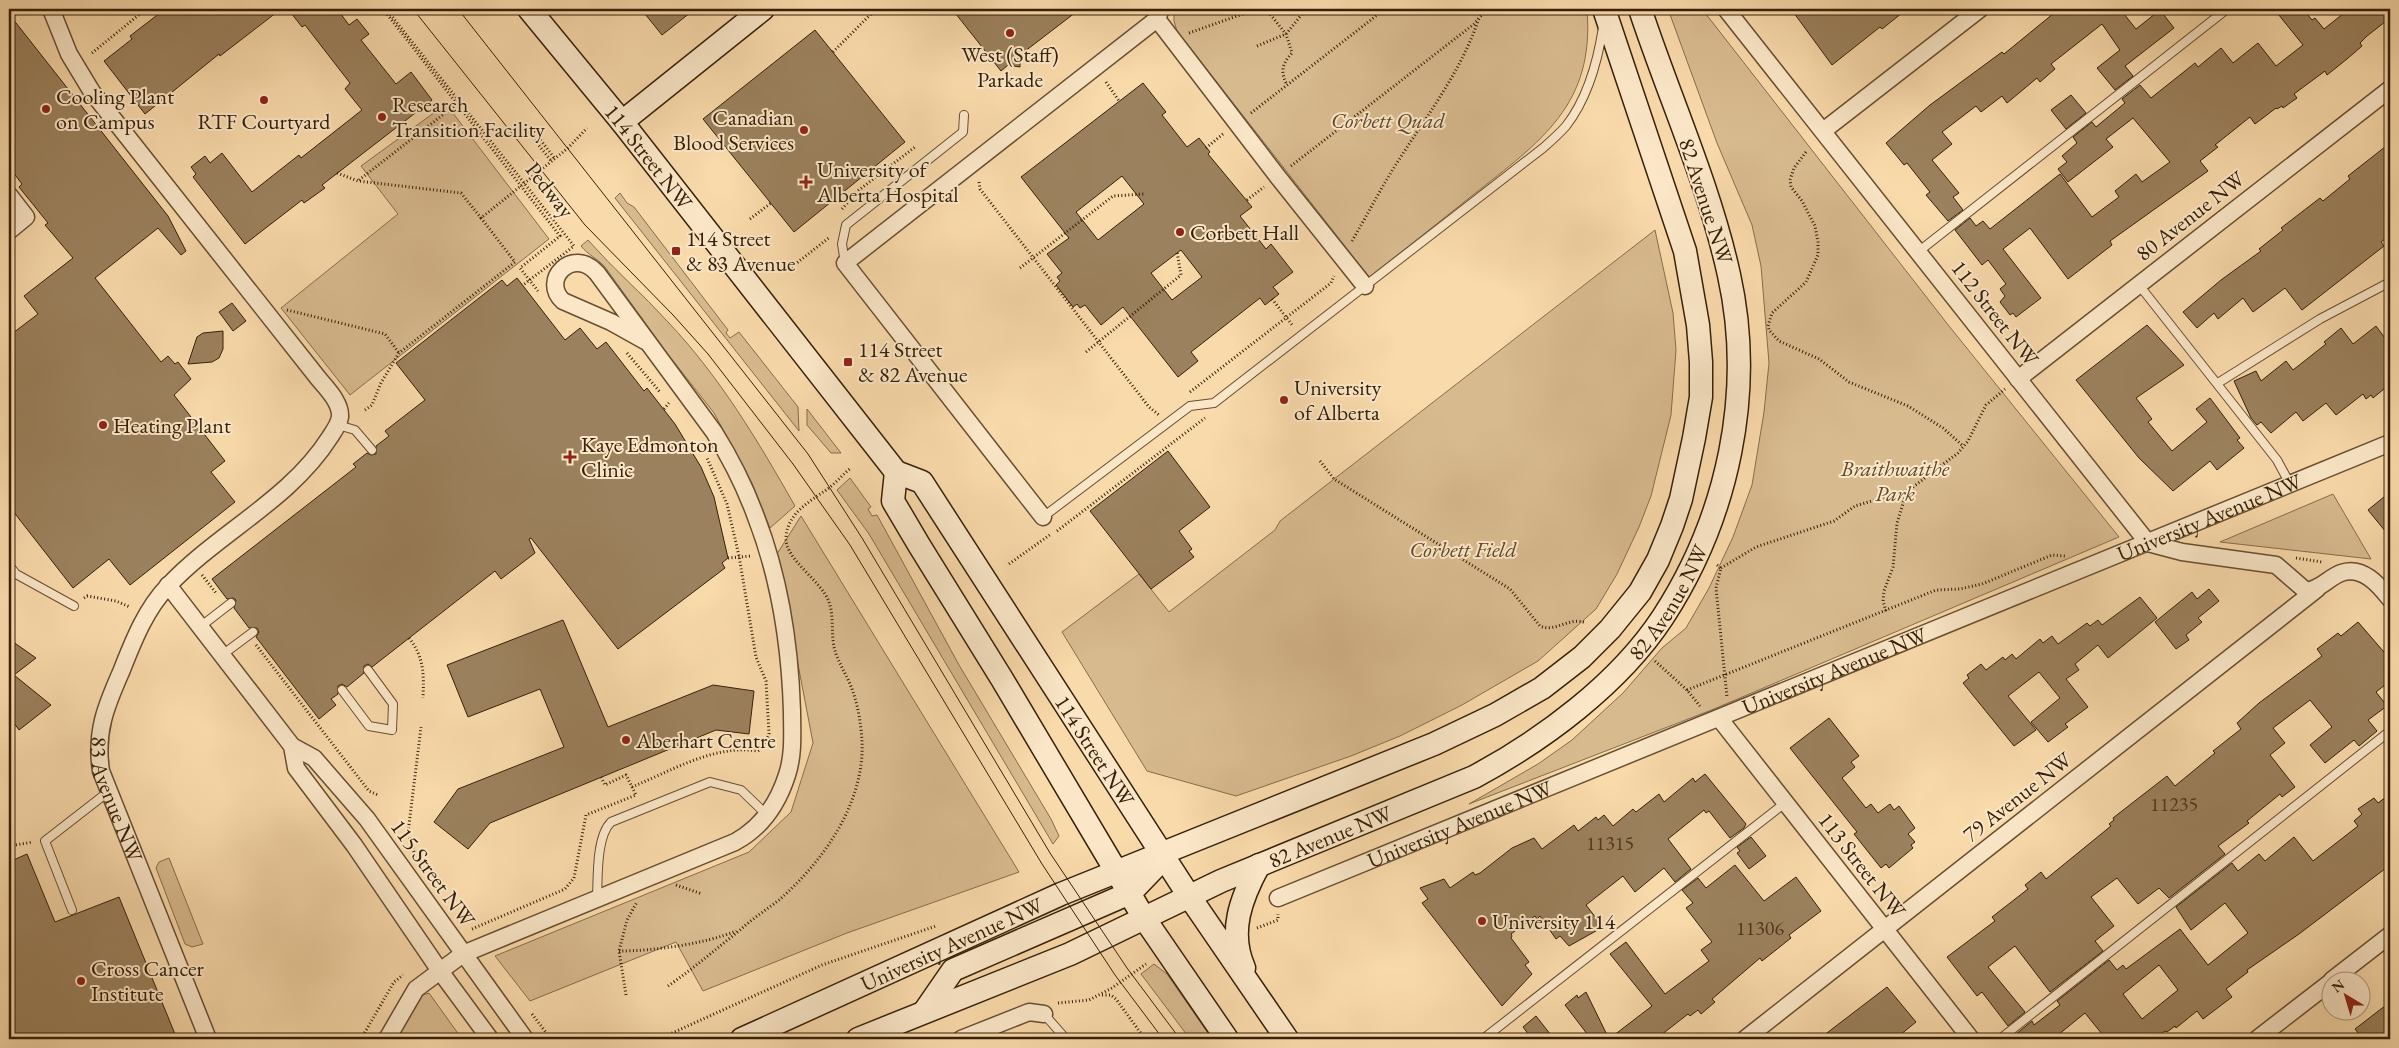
<svg xmlns="http://www.w3.org/2000/svg" width="2399" height="1048" font-family="'EB Garamond',serif">
<style>
.green{fill:#d8ba8f;stroke:#876d4c}
.building{fill:#9b815d;stroke:#362008;fill-rule:evenodd}
.lines{fill:none;stroke-linecap:round;stroke-linejoin:round}
.lane-casing{stroke:#674e31;stroke-width:10}
.street-casing{stroke:#674e31;stroke-width:19}
.secondary-casing{stroke:#362008;stroke-width:25}
.path{stroke:#362008;stroke-width:3;stroke-dasharray:1 2.5;stroke-linecap:butt}
.lane{stroke:#fbe7c8;stroke-width:8}
.street{stroke:#fbe7c8;stroke-width:16}
.secondary{stroke:#fbe7c8;stroke-width:22}
.tram{stroke:#362008;stroke-width:1}
.path-bridge{stroke:#362008;stroke-width:3;stroke-dasharray:1 2.5;stroke-linecap:butt}
.poi-dot{fill:#8f2418;stroke:#fbe7c8;stroke-width:2}
.labels{text-anchor:middle;dominant-baseline:central;stroke-width:4;stroke-linejoin:round;paint-order:stroke}
.number-label{font-size:20px;fill:#4f381d}
.poi-label{font-size:22px;fill:#362008;stroke:#fbe7c8;text-anchor:start}
.park-label{font-size:22px;font-style:italic;fill:#5e462a;stroke:#fbe7c8}
.street-label{font-size:22px;fill:#362008;stroke:#fbe7c8}
</style>
<rect width="100%" height="100%" fill="#f9daab"/>
<filter id="stains"><feTurbulence type="fractalNoise" baseFrequency=".004" numOctaves="4"/><feColorMatrix values="0 0 0 0 .2 0 0 0 0 .09 0 0 0 0 .02 0 0 0 .5 -.17"/></filter>
<radialGradient id="worn" r=".72"><stop offset=".6" stop-color="#630" stop-opacity="0"/><stop offset="1" stop-color="#630" stop-opacity=".3"/></radialGradient>
<!-- green -->
<path class="green" d="M1174,9H1587C1595,105 1541,141 1473,195C1439,222 1404,250 1369,277L1177,31L1174,21Z
M1668,9H1702L1949,326L2119,537L1714,709L1469,804L1538,764L1572,740L1623,693L1662,648L1686,628L1709,588L1733,537L1752,485L1764,412L1769,363L1761,266L1752,225L1717,143Z
M446,104L549,239L350,395L281,308L398,214L361,166Z
M620,193L627,203L634,207L728,330L726,333L730,338L739,332L798,407L799,431L615,198Z
M1655,230L1673,313L1676,350L1671,415L1651,496L1639,527L1617,574L1596,609L1538,661L1462,705L1400,736L1351,756L1236,796L1147,771L1062,632L1139,574L1169,612L1275,530L1280,521Z
M588,240C613,269 643,294 668,322C720,377 758,441 795,506L770,528L752,483L714,413L667,353L605,267C597,258 588,255 581,246Z
M807,409L841,453H831L807,425Z
M850,478L871,507L868,509L872,516L877,515L959,665L1051,819L1059,836L1053,844L869,534L837,490Z
M2333,494L2371,559L2220,542Z
M801,516L1019,872L847,933L703,991L676,942L530,1001L495,956L749,852L791,812L813,743L777,554Z
M169,858L203,944L192,947L185,944L156,868L159,862Z
M1154,964L1167,974L1212,1039H1190L1184,1031L1141,974Z
M429,993L462,1039H396L418,1000L423,995Z"/>
<!-- building -->
<path class="building" d="M165,9H281L220,56L219,54L145,114L104,61L132,39L130,36Z
M288,9H337L349,25L357,19L369,34L361,40L396,84L411,72L432,100L322,185L325,188L304,203L302,200L245,244L193,177L196,174L191,167L205,156L210,163L222,153L252,192L299,155L301,158L362,110L345,89L350,83L305,25L302,27Z
M641,9H695L662,35Z
M952,9H1080L1020,55V67L1008,65L1001,71Z
M1791,9H1907L1882,29L1880,27L1832,65Z
M2059,9H2120L2136,29L2160,10L2174,28L2125,66L2133,76L2115,90L2097,68L2120,50L2102,24L2051,64L2055,69L2040,82L2037,78L2007,103L2002,96L1981,112L1976,106L1942,132L1952,144L1932,160L1959,193L1953,197L1963,210L1948,221L1926,195L1930,192L1907,163L1904,165L1886,143L1930,105L2002,52L2004,54Z
M2274,9H2303L2312,20L2315,18L2324,29L2349,9H2390V18L2367,36L2360,43L2362,46L2347,59L2327,75L2325,71L2294,94L2297,98L2283,108L2282,106L2277,109L2276,108L2255,124L2250,117L2215,145L2218,147L2200,161L2208,171L2110,241L2112,245L2068,279L2030,228L2003,249L2041,298L2016,317L2013,313L2010,315L2000,302L2005,296L2000,289L2006,284L1988,260L1982,265L1955,230L1970,218L1976,226L1983,221L1990,229L2060,174L2092,217L2119,197L2115,191L2136,174L2142,182L2170,162L2133,118L2106,139L2113,147L2068,182L2058,169L2067,162L2062,156L2077,143L2073,137L2092,122L2096,127L2125,103L2122,99L2140,85L2151,98L2195,63L2198,67L2221,48L2233,63L2258,43L2276,66L2303,45Z
M9,14L168,216L186,251L181,255L158,228L95,278L161,362L168,356L175,364L178,362L191,379L174,395L225,461L211,472L235,502L130,585L109,559L73,588L9,506V336L38,314L24,296L73,258L45,225L48,223L19,187L22,184L9,167Z
M815,30L905,142L794,232L703,119Z
M1143,83L1166,112L1162,115L1187,147L1199,138L1210,152L1208,154L1252,207L1240,216L1266,249L1271,244L1293,272L1273,287L1279,294L1265,305L1260,298L1191,352L1198,361L1178,377L1123,307L1101,325L1085,305L1080,308L1077,304L1073,307L1056,285L1060,281L1057,277L1062,273L1047,254L1069,238L1021,177ZM1122,176L1144,204L1098,240L1076,212ZM1181,250L1202,277L1172,300L1151,273Z
M2071,95L2086,113L2066,129L2051,110Z
M2390,143V235L2381,242L2384,246L2302,310L2285,288L2253,312L2243,298L2218,319L2214,313L2197,328L2183,312L2221,280L2261,251L2259,249L2283,230L2281,228L2320,198L2323,201L2350,179L2348,176Z
M517,278L565,340L580,328L597,349L606,342L644,391L647,388L675,424L701,467L714,497L728,558L722,563L725,568L618,649L531,538L529,539L535,553L501,579L495,571L372,667L368,664L364,666V673L347,687L342,684L338,686V694L331,699L336,705L319,719L256,637L259,632L257,628H249L234,608L236,600L233,598L227,599L212,579L356,467L353,464L367,453L371,455L376,454V446L389,436L385,431L425,400L396,363L502,280L507,286Z
M232,303L246,321L233,331L219,312Z
M2147,325L2184,365L2136,398L2152,419L2148,422L2172,451L2207,422L2196,409L2210,398L2240,438L2237,440L2244,448L2217,470L2210,461L2173,491L2139,458L2076,380Z
M2376,326L2390,345V384L2373,398L2371,395L2366,399L2363,394L2336,415L2326,403L2303,421L2296,412L2271,433L2261,422L2257,425L2251,418L2234,381L2256,371L2261,381L2286,361L2293,370L2326,344L2324,342L2341,328L2353,344Z
M223,331V349L219,358L212,362L188,364L197,337L203,333Z
M1168,451L1210,507L1179,531L1192,549L1189,551L1194,557L1151,589L1090,511Z
M2390,492V537L2368,510Z
M2209,589L2219,601L2198,618L2202,622L2186,635L2189,640L2176,649L2155,622L2192,592L2197,599Z
M2140,597L2157,618L2108,658L2098,645L2075,664L2079,670L2066,679L2088,707L2065,724L2068,727L2048,742L2031,722L2060,698L2039,672L2008,696L2036,730L2014,746L1963,683L1969,678L1967,675L1981,664L1986,670L2003,657L2005,660L2012,654L2016,659L2040,639L2043,643L2052,636L2058,644L2087,623L2090,626L2098,620L2102,625Z
M563,620L608,727L713,685L754,691L749,734L716,730L490,823L468,849L434,822L458,789L564,747L540,689L468,717L447,665Z
M2358,622L2390,659V681L2376,692L2387,706L2368,720L2377,731L2359,746L2354,740L2325,763L2310,745L2332,727L2310,700L2273,728L2285,743L2270,755L2295,787L2282,797L2280,794L2247,821L2249,823L2218,846L2225,854L2169,898L2159,888L2138,904L2117,878L2091,897L2114,926L2095,941L2103,951L2050,992L2015,946L1988,967L2025,1012L2008,1026L1982,992L1977,996L1947,957L1995,921L1992,917L2028,889L2025,885L2041,872L2046,879L2111,826L2109,824L2114,820L2113,818L2167,776L2175,786L2215,753L2213,751L2241,729L2237,723L2259,703L2322,656L2317,649L2338,633L2341,636Z
M9,639L36,658L14,675L51,705L19,730L9,716Z
M1829,718L1859,756L1851,762L1855,767L1842,778L1866,808L1871,804L1878,813L1890,804L1894,810L1899,806L1915,828L1908,834L1915,842L1911,845L1913,848L1889,868L1886,864L1881,868L1854,834L1857,832L1790,748Z
M1705,774L1746,824L1744,828L1730,838L1709,811L1706,813L1704,810L1668,839L1691,869L1675,882L1664,868L1635,892L1623,876L1586,905L1603,927L1569,946L1560,936L1556,939L1540,916L1537,919L1535,916L1511,934L1512,936L1511,938L1529,962L1525,965L1532,974L1502,1006L1422,903L1428,899L1420,888L1444,879L1450,888L1473,872L1475,875L1480,873L1512,848L1534,838L1542,849L1574,825L1578,831L1596,817L1598,820L1604,815L1613,826L1633,809L1636,812L1659,794L1664,802L1693,778L1695,782Z
M2390,794V865L2299,934L2247,970L2248,972L2226,989L2232,997L2203,1019L2197,1011L2176,1028L2175,1026L2167,1032L2165,1031L2154,1039H2106L2085,1013L2053,1039H2016L2017,1038L2015,1035L2032,1021L2034,1025L2060,1005L2057,1001L2109,960L2117,970L2123,965L2126,969L2180,929L2208,965L2248,933L2225,903L2191,930L2176,907L2232,863L2238,871L2259,854L2265,861L2294,837L2313,861L2358,826L2354,821L2362,814L2358,809L2374,798L2378,803ZM2159,965L2178,990L2142,1019L2123,994Z
M1751,837L1766,856L1749,869L1737,853L1740,851L1737,847Z
M27,854L55,922L119,897L177,1039H9V862Z
M1735,865L1764,901L1796,877L1821,911L1789,935L1791,938L1762,961L1760,958L1712,999L1715,1002L1701,1014L1698,1010L1690,1016L1688,1014L1656,1039H1591L1565,1005L1577,995L1578,998L1586,992L1609,1039L1652,1006L1610,954L1626,942L1665,994L1709,961L1701,950L1712,942L1686,908L1693,903L1682,890L1698,878L1706,888Z
M1887,987L1916,1022L1895,1039H1819Z
M2390,1002V1039H2363L2355,1029Z
M1536,1016L1554,1039H1532L1523,1027Z"/>
<g class="lines">
<defs>
<path id="lane" d="M1918,252L2227,9
M845,263L842,244L846,225L963,132L964,115
M2139,285L2277,460L2290,484
M2218,383L2320,319L2390,282
M338,425L355,430L372,450
M1043,517L1190,406L1214,403L1543,148C1551,141 1559,134 1566,126C1587,99 1598,60 1603,27
M9,565L16,574L74,606
M200,627L231,603
M222,655L253,632
M342,690L369,726L392,730L393,704L368,670
M597,899C598,877 596,837 611,822L710,782L741,790L767,815
M72,910L45,841L108,792
M1044,1014L1066,1039
M1483,1039L1785,803
M2000,1039L2390,731"/>
<g id="street">
<path id="s1" d="M51,9L69,54L92,92L318,378C326,388 341,402 340,417C339,424 334,431 330,437C290,500 219,532 168,586C145,610 133,642 121,672C106,706 95,732 101,771L208,1039"/>
<path d="M1726,9L2148,543L2182,552L2276,565L2306,591C2321,589 2328,578 2341,573C2362,565 2379,585 2390,599"/>
<path d="M1157,19L1278,177L1365,286"/>
<path d="M1823,131L1980,9"/>
<path d="M9,195L26,217L9,231"/>
<path d="M2018,379L2390,89"/>
<path d="M1043,517L845,263L1157,19L1161,9"/>
<path d="M168,585L292,746L296,768L354,845L440,971L490,1039"/>
<path d="M1719,718L1971,1039"/>
<path d="M292,746L314,758L367,819L525,1039"/>
<path id="s2" d="M1278,898L2390,443"/>
<path d="M2332,980L2390,935"/>
<path d="M387,1039L416,989L463,954L735,842C761,828 778,803 787,775C794,754 792,732 792,711C790,645 780,579 756,517C745,487 731,459 714,432L597,273C573,246 540,280 563,301L611,322L645,341"/>
<path d="M961,1039L1029,1012L1044,1014"/>
<path d="M1745,1039L2317,589"/>
<path d="M2257,1039L2332,981"/>
</g>
<g id="secondary">
<path id="s3" d="M529,9L622,122L896,472L922,482L1189,896L1287,1039"/>
<path d="M622,122L763,9"/>
<path d="M896,472L893,501L919,545L1002,679L1144,918L1227,1039"/>
<path d="M1244,968C1228,932 1241,898 1259,865"/>
<path d="M924,1012L953,970L1130,893L1156,866L1162,853"/>
<path id="s4" d="M742,1039L1061,894L1434,744L1495,715L1542,688L1582,657L1610,629L1640,592L1658,560L1672,526L1681,499L1694,438L1701,397V362L1698,325L1685,251L1604,9"/>
<path id="s5" d="M858,1039L1070,954L1221,881L1474,777C1543,740 1619,684 1663,617C1728,517 1755,392 1729,275C1709,184 1669,97 1640,9"/>
</g>
</defs>
<!-- lane casing -->
<use href="#lane" class="lane-casing"/>
<!-- street casing -->
<use href="#street" class="street-casing"/>
<!-- secondary casing -->
<use href="#secondary" class="secondary-casing"/>
<!-- path -->
<path class="path" d="M383,9L560,236L520,268L538,291
M1266,9L1286,34L1292,53C1282,64 1280,71 1287,85
M1189,33L1257,9
M1257,46L1286,34L1303,13
M833,52L876,9
M92,53L146,9
M1106,82L1119,101
M1251,113L1385,9
M530,126L555,159
M526,129L552,162
M1206,148L1223,134
M1806,152L1794,168L1790,180L1791,187L1802,201L1815,226L1818,242V255L1806,282L1772,313L1768,326L1769,330L1779,341L1819,359L1849,382L1908,406L1943,428L1963,446
M1291,166L1474,24L1487,9
M337,173L358,181L461,193L481,218
M359,180L458,103
M979,182L980,189L1149,407L1159,415
M1247,200L1264,187
M842,209L859,190L915,147
M750,219L771,203
M1352,241C1369,212 1384,182 1402,155C1431,110 1462,69 1479,18
M1020,268L1113,196L1144,194
M789,269L830,237
M1272,299L1293,326
M287,310L385,334L399,353
M1086,352L1181,275L1177,252
M627,353L660,392
M1190,392L1331,283L1334,276
M664,409L669,403
M365,410L372,405L381,383L399,353L515,262L481,218L568,148L587,128
M1320,461L1334,479L1510,589L1540,626C1556,633 1569,616 1586,623
M1057,531L1205,418
M728,558L751,556
M2296,558L2322,562
M1009,564L1051,534
M1717,565L1721,568L1716,588L1727,697
M1721,568L1756,547L1834,521L1855,506L1909,490L1958,453L1968,441L1986,405L2005,389
M202,575L216,593
M84,598L87,596L116,601L130,607
M1886,611L1883,601L1884,591L1893,567L1897,523L1907,491
M409,638C424,657 424,674 423,698
M256,645L369,791L378,795
M1655,661L1687,690L1700,706
M1687,690L1936,590L1960,589L1982,584L2052,555L2065,556
M632,787C671,771 715,744 758,751L764,747L769,734L766,681L756,657L739,556L727,504L707,458
M9,846L33,842
M414,852L408,833L421,727
M676,885L702,894
M1257,928L1278,920V914
M472,929L565,889L574,878L586,815L636,795L626,775L605,785L601,777
M619,951C653,951 705,944 736,931
M668,986C694,968 716,949 740,930C752,919 766,910 779,900C824,861 865,802 862,741C861,724 858,705 852,689C847,675 837,661 834,647C831,632 834,616 829,602C822,581 784,559 786,537C788,512 811,501 829,488C837,482 843,474 851,468
M626,995L619,951L627,920L637,902
M1102,995H1111L1116,999L1145,1039
M1058,1003L1089,1000L1112,988L1146,964
M532,1014L551,1039
M361,1039L394,982L403,975
M659,1039L822,965L936,926"/>
<!-- lane -->
<use href="#lane" class="lane"/>
<!-- street -->
<use href="#street" class="street"/>
<!-- secondary -->
<use href="#secondary" class="secondary"/>
<!-- tram -->
<path class="tram" d="M413,9L585,225L673,315L708,354L793,464L850,545L1042,864L1115,975L1163,1039
M458,9L808,454L862,538L1050,853L1127,968L1180,1039"/>
<!-- path-bridge -->
<path class="path-bridge" d="M386,9L574,246L523,285"/>
</g>
<!-- markers -->
<g class="poi-dot">
<circle cx="1010" cy="33" r="5"/>
<circle cx="264" cy="100" r="5"/>
<circle cx="46" cy="109" r="5"/>
<circle cx="382" cy="117" r="5"/>
<circle cx="804" cy="130" r="5"/>
<path d="M803.5 174.5h5v5h5v5h-5v5h-5v-5h-5v-5h5z"/>
<circle cx="1180" cy="232" r="5"/>
<rect x="671" y="246" width="10" height="10" rx="2.5"/>
<rect x="843" y="357" width="10" height="10" rx="2.5"/>
<circle cx="1284" cy="400" r="5"/>
<circle cx="103" cy="425" r="5"/>
<path d="M567.5 449.5h5v5h5v5h-5v5h-5v-5h-5v-5h5z"/>
<circle cx="626" cy="740" r="5"/>
<circle cx="1482" cy="921" r="5"/>
<circle cx="81" cy="981" r="5"/>
</g>
<g class="labels">
<!-- number labels -->
<g class="number-label">
<text x="2174" y="804">11235</text>
<text x="1610" y="843">11315</text>
<text x="1760" y="928">11306</text>
</g>
<!-- poi labels -->
<g class="poi-label">
<text x="1010" y="54" text-anchor="middle">West (Staff)<tspan x="1010" dy="25">Parkade</tspan></text>
<text x="56" y="96">Cooling Plant<tspan x="56" dy="25">on Campus</tspan></text>
<text x="392" y="104">Research<tspan x="392" dy="25">Transition Facility</tspan></text>
<text x="794" y="117" text-anchor="end">Canadian<tspan x="794" dy="25">Blood Services</tspan></text>
<text x="264" y="121" text-anchor="middle">RTF Courtyard</text>
<text x="817" y="169">University of<tspan x="817" dy="25">Alberta Hospital</tspan></text>
<text x="1190" y="232">Corbett Hall</text>
<text x="686" y="238">114 Street<tspan x="686" dy="25">&amp; 83 Avenue</tspan></text>
<text x="858" y="349">114 Street<tspan x="858" dy="25">&amp; 82 Avenue</tspan></text>
<text x="1294" y="387">University<tspan x="1294" dy="25">of Alberta</tspan></text>
<text x="113" y="425">Heating Plant</text>
<text x="581" y="444">Kaye Edmonton<tspan x="581" dy="25">Clinic</tspan></text>
<text x="636" y="740">Aberhart Centre</text>
<text x="1492" y="921">University 114</text>
<text x="91" y="968">Cross Cancer<tspan x="91" dy="25">Institute</tspan></text>
</g>
<!-- park labels -->
<g class="park-label">
<text x="1388" y="120">Corbett Quad</text>
<text x="1895" y="468">Braithwaithe<tspan x="1895" dy="25">Park</tspan></text>
<text x="1463" y="549">Corbett Field</text>
</g>
<!-- street labels -->
<g class="street-label">
<text stroke="none"><textPath href="#s3" startOffset="190">114 Street NW</textPath></text>
<text transform="translate(550 190) rotate(52)">Pedway</text>
<text transform="translate(1706 201) rotate(72)">82 Avenue NW</text>
<text transform="translate(2190 216) rotate(-38)">80 Avenue NW</text>
<text transform="translate(1995 313) rotate(52)">112 Street NW</text>
<text stroke="none"><textPath href="#s2" startOffset="1006">University Avenue NW</textPath></text>
<text stroke="none"><textPath href="#s5" startOffset="935">82 Avenue NW</textPath></text>
<text stroke="none"><textPath href="#s2" startOffset="601">University Avenue NW</textPath></text>
<text stroke="none"><textPath href="#s3" startOffset="938">114 Street NW</textPath></text>
<text transform="translate(2017 797) rotate(-38)">79 Avenue NW</text>
<text stroke="none"><textPath href="#s1" startOffset="979">83 Avenue NW</textPath></text>
<text stroke="none"><textPath href="#s2" startOffset="196">University Avenue NW</textPath></text>
<text stroke="none"><textPath href="#s5" startOffset="514">82 Avenue NW</textPath></text>
<text transform="translate(1862 865) rotate(52)">113 Street NW</text>
<text transform="translate(433 873) rotate(54)">115 Street NW</text>
<text stroke="none"><textPath href="#s4" startOffset="230">University Avenue NW</textPath></text>
</g>
</g>
<!-- margin -->
<rect width="2399" height="1048" fill="none" stroke="#f9daab" stroke-width="30"/>
<rect x="10" y="10" width="2379" height="1028" fill="none" stroke="#362008" stroke-width="2.5"/>
<rect x="15" y="15" width="2369" height="1018" fill="none" stroke="#362008"/>
<!-- north arrow -->
<g transform="translate(2346 996) rotate(322)"><circle r="24" fill="#fbe7c8" stroke="#ac977b"/>
<path d="M0-4L9 19L0 12L-9 19Z" fill="#8f2418"/>
<text y="-8" font-size="14" font-weight="bold" text-anchor="middle" fill="#362008">N</text>
</g>
<rect width="100%" height="100%" filter="url(#stains)"/>
<rect width="100%" height="100%" fill="url(#worn)"/>
</svg>
